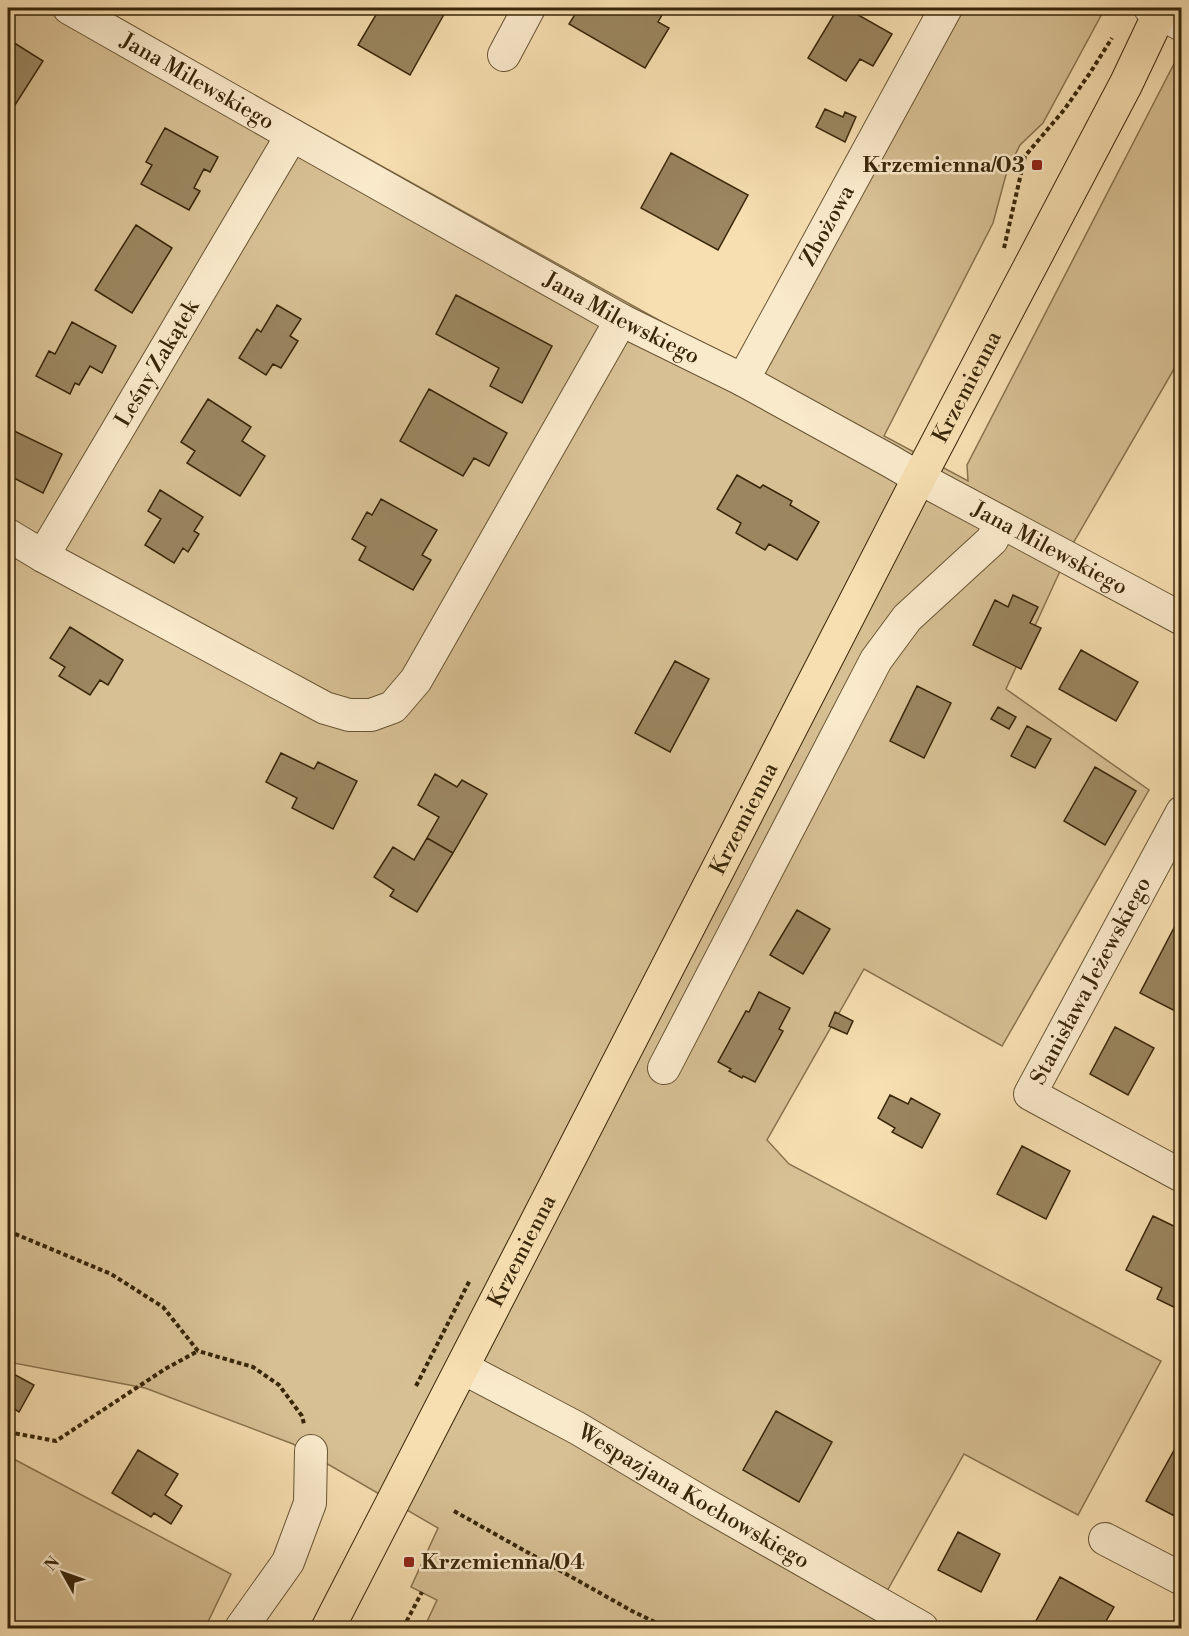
<svg xmlns="http://www.w3.org/2000/svg" width="1189" height="1636" font-family="'Libre Bodoni',serif">
<style>
.green{fill:#d7c094;stroke:#88734e;stroke-width:1.5}
.building{fill:#9b8660;stroke:#382609;stroke-width:1.5}
.lines{fill:none;stroke-linecap:round;stroke-linejoin:round}
.minor-casing{stroke:#685433;stroke-width:34}
.major-casing{stroke:#382609;stroke-width:35}
.path{stroke:#382609;stroke-width:4;stroke-dasharray:4.5 3;stroke-linecap:butt}
.minor{stroke:#faeacc;stroke-width:32}
.major{stroke:#f7dfb1;stroke-width:33}
.poi-dot{fill:#8f2418;stroke:#faeacc;stroke-width:2}
.labels{text-anchor:middle;dominant-baseline:central;stroke-width:5;stroke-linejoin:round;paint-order:stroke}
.street-label{font-size:22px;fill:#382609;stroke:#faeacc}
.poi-label{font-size:22px;font-weight:bold;fill:#382609;stroke:#faeacc;text-anchor:end}
</style>
<rect width="100%" height="100%" fill="#f7dfb1"/>
<filter id="stains"><feTurbulence type="fractalNoise" baseFrequency=".00333" numOctaves="4"/><feColorMatrix values="0 0 0 0 .2 0 0 0 0 .09 0 0 0 0 .02 0 0 0 .5 -.17"/></filter>
<radialGradient id="worn" r=".72"><stop offset=".6" stop-color="#630" stop-opacity="0"/><stop offset="1" stop-color="#630" stop-opacity=".3"/></radialGradient>
<!-- green -->
<path class="green" d="M8,8H102L232,83L754,373L961,8H1103L1104,10L1043,123L1020,145L1007,171L993,223L884,436L968,481L967,465L1178,56L1181,58V357L1072,545L1006,689L1149,790L1002,1046L864,969L767,1140L789,1164L1161,1361L1078,1515L964,1454L882,1600L895,1628H424L437,1600L411,1587L438,1528L293,1444L145,1388L8,1362Z
M8,1456L231,1574L205,1628H8Z"/>
<!-- building -->
<path class="building" d="M380,8H444L447,9L410,75L358,45Z
M579,8H666L658,22L669,28L645,68L569,24Z
M838,8H846L892,34L873,66L860,59L846,81L808,58Z
M8,39L43,61L8,116Z
M825,109L843,117L845,112L856,117L845,142L816,127Z
M165,128L218,157L210,172L204,169L194,188L200,191L189,210L141,184L152,165L146,162Z
M671,153L748,195L718,250L641,208Z
M136,225L172,248L132,313L95,290Z
M456,295L552,346L522,403L490,386L499,368L436,334Z
M277,305L301,319L290,336L298,341L281,368L273,364L266,375L239,358L257,329L261,332Z
M72,322L116,346L102,373L90,366L79,385L75,383L70,394L36,376L49,351L55,354Z
M429,389L507,433L489,466L474,458L463,476L400,441Z
M208,399L251,427L242,441L265,456L240,496L187,463L195,451L181,442Z
M10,429L62,454L43,493L8,475V435Z
M737,475L760,488L763,485L792,501L790,505L819,522L797,560L769,544L765,550L736,533L741,523L717,509Z
M160,490L203,517L194,531L199,534L188,552L183,548L174,563L145,545L161,519L148,511Z
M381,499L437,530L422,555L431,560L413,590L359,560L366,547L352,539L367,512L372,515Z
M1013,595L1038,607L1030,623L1041,628L1021,669L973,645L995,600L1008,607Z
M70,627L123,660L108,685L100,680L90,695L59,676L65,667L50,658Z
M1081,650L1138,682L1116,721L1059,689Z
M675,661L709,679L670,752L635,733Z
M917,686L951,703L924,758L890,741Z
M998,707L1016,717L1009,729L991,719Z
M1027,726L1051,739L1035,768L1011,756Z
M281,753L314,769L318,762L357,781L333,829L292,808L297,798L266,782Z
M1095,767L1136,791L1105,845L1064,821Z
M435,774L457,787L462,780L487,794L453,853L427,838L439,817L418,805Z
M427,838L453,853L417,912L390,896L394,890L374,877L393,847L414,860Z
M797,910L830,929L803,974L770,955Z
M1176,924L1182,927V1007L1179,1013L1140,993Z
M759,992L790,1008L779,1029L783,1031L755,1082L743,1076L742,1078L729,1071L731,1069L718,1062L746,1011L749,1012Z
M835,1012L853,1021L847,1034L829,1026Z
M1115,1027L1154,1048L1128,1095L1090,1074Z
M1182,1054V1067L1176,1064Z
M890,1095L908,1104L911,1098L940,1114L922,1148L892,1132L895,1128L878,1118Z
M1022,1146L1070,1171L1046,1219L997,1194Z
M1153,1216L1182,1230V1311L1157,1299L1162,1288L1126,1270Z
M8,1371L34,1385L19,1412L8,1405Z
M776,1411L832,1442L799,1502L743,1470Z
M1182,1436V1520L1146,1501Z
M138,1450L178,1474L165,1495L182,1506L171,1524L154,1513L151,1517L112,1493Z
M958,1532L1000,1554L981,1592L938,1570Z
M1060,1577L1114,1607L1102,1628H1032Z"/>
<g class="lines">
<defs>
<g id="minor">
<path id="s1" d="M69,8L292,135L621,320L743,380L890,461L919,478L1182,619"/>
<path d="M1150,8L1182,25"/>
<path d="M504,55L529,8"/>
<path id="s2" d="M743,380L946,8"/>
<path d="M8,535L43,556L325,708L349,715H371L393,707L416,680L621,320"/>
<path id="s3" d="M43,556L292,135"/>
<path d="M1182,812L1030,1094L1182,1176"/>
<path d="M664,1068L876,660L907,618L992,540L1001,522"/>
<path id="s4" d="M463,1368L577,1428L703,1503L922,1628"/>
<path d="M1105,1539L1182,1579"/>
<path d="M241,1628L288,1562L310,1503L311,1451"/>
</g>
<g id="major">
<path id="s5" d="M328,1628L919,478L1126,84L1162,8"/>
</g>
</defs>
<!-- minor casing -->
<use href="#minor" class="minor-casing"/>
<!-- major casing -->
<use href="#major" class="major-casing"/>
<!-- path -->
<path class="path" d="M1004,248L1025,156L1064,110L1090,73L1112,38
M8,1231L111,1274L163,1307L198,1351L253,1367L279,1385L302,1416L304,1424
M416,1386L470,1280
M8,1432L56,1441L165,1369L198,1351
M454,1511L632,1611L667,1628
M403,1628L422,1592"/>
<!-- minor -->
<use href="#minor" class="minor"/>
<!-- major -->
<use href="#major" class="major"/>
</g>
<!-- markers -->
<g class="poi-dot">
<rect x="1031" y="159" width="12" height="12" rx="3"/>
<rect x="403" y="1556" width="12" height="12" rx="3"/>
</g>
<g class="labels">
<!-- street labels -->
<g class="street-label">
<text stroke="none"><textPath href="#s1" startOffset="148">Jana Milewskiego</textPath></text>
<text stroke="none"><textPath href="#s2" startOffset="176">Zbożowa</textPath></text>
<text stroke="none"><textPath href="#s1" startOffset="634">Jana Milewskiego</textPath></text>
<text stroke="none"><textPath href="#s3" startOffset="224">Leśny Zakątek</textPath></text>
<text stroke="none"><textPath href="#s5" startOffset="1396">Krzemienna</textPath></text>
<text stroke="none"><textPath href="#s1" startOffset="1120">Jana Milewskiego</textPath></text>
<text stroke="none"><textPath href="#s5" startOffset="910">Krzemienna</textPath></text>
<text transform="translate(1091 981) rotate(-62)">Stanisława Jeżewskiego</text>
<text stroke="none"><textPath href="#s5" startOffset="424">Krzemienna</textPath></text>
<text stroke="none"><textPath href="#s4" startOffset="264">Wespazjana Kochowskiego</textPath></text>
</g>
<!-- poi labels -->
<g class="poi-label">
<text x="1025" y="165">Krzemienna/03</text>
<text x="421" y="1562" text-anchor="start">Krzemienna/04</text>
</g>
</g>
<!-- margin -->
<rect width="1189" height="1636" fill="none" stroke="#f7dfb1" stroke-width="30"/>
<rect x="9" y="9" width="1171" height="1618" fill="none" stroke="#382609" stroke-width="3"/>
<rect x="15" y="15" width="1159" height="1606" fill="none" stroke="#382609" stroke-width="1.5"/>
<!-- north arrow -->
<g transform="translate(63 1573) rotate(310)" stroke="#faeacc" stroke-width="4.5" paint-order="stroke">
<path d="M0-4.5L10 22L0 15L-10 22Z" fill="#382609"/>
<text y="-9" font-size="16" font-weight="bold" text-anchor="middle" fill="#382609">N</text>
</g>
<rect width="100%" height="100%" filter="url(#stains)"/>
<rect width="100%" height="100%" fill="url(#worn)"/>
</svg>
